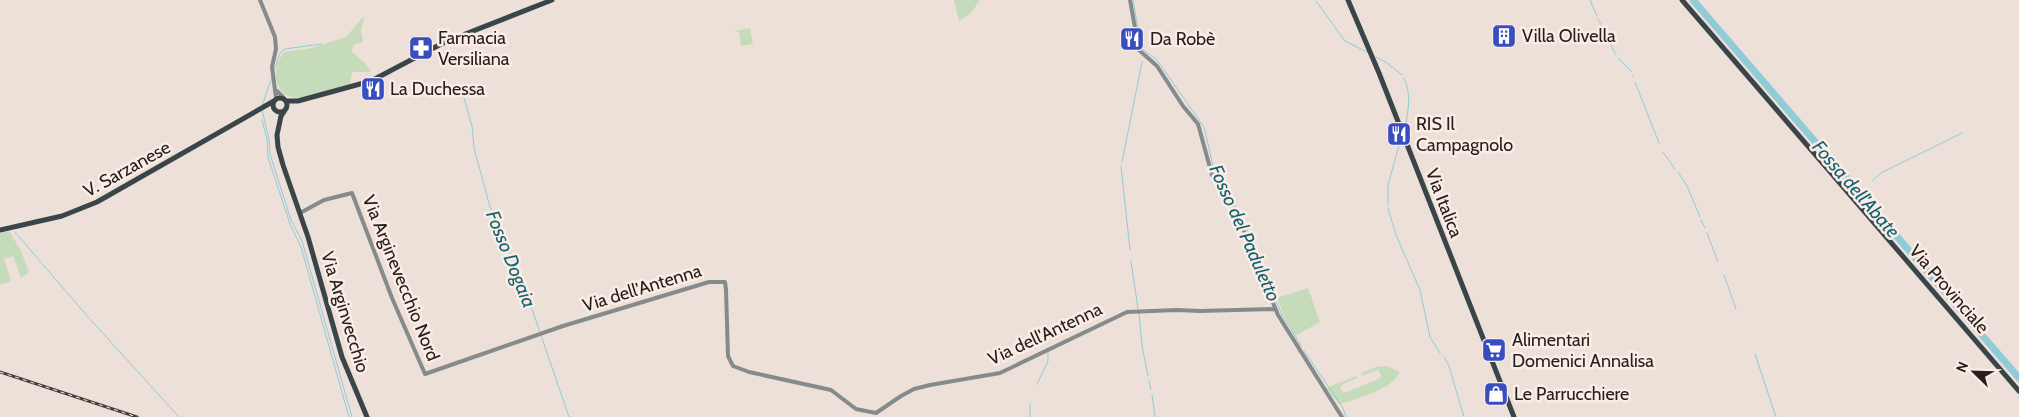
<svg xmlns="http://www.w3.org/2000/svg" width="2019" height="417" font-family="Cabin,sans-serif">
<style>
.green{fill:#c5dbba}
.lines{fill:none;stroke-linecap:round;stroke-linejoin:round}
.stream{stroke:#90cbd8;stroke-width:1}
.river{stroke:#90cbd8;stroke-width:7}
.minor{stroke:#858b8d;stroke-width:4}
.major{stroke:#3a4549;stroke-width:5}
.rail-casing{stroke:#443e3b;stroke-width:3}
.rail{stroke:#fbede5;stroke-width:1;stroke-dasharray:4;stroke-linecap:butt}
.labels{text-anchor:middle;dominant-baseline:central;stroke-width:5;stroke-linejoin:round;paint-order:stroke}
.poi-label{font-size:18px;fill:#25201e;stroke:#fbede5;text-anchor:start}
.street-label{font-size:18px;fill:#25201e;stroke:#fbede5}
.water-label{font-size:19px;font-style:italic;fill:#126371;stroke:#fbede5}
</style>
<rect width="100%" height="100%" fill="#ede0d8"/>
<!-- green -->
<path class="green" d="M954,0H980L970,14L959,21Z
M365,15L361,30L363,42L353,45L352,52L366,64L371,72H352L350,85C330,90 287,111 278,85C273,73 277,62 284,52L308,49L346,37Z
M750,28L753,44L741,46L739,32L734,31Z
M9,231L20,249L29,272L21,278L13,256L4,259L11,281L0,285V233Z
M1308,288L1320,322L1295,336L1282,311L1277,298Z
M1387,366L1400,372C1392,390 1356,399 1339,404L1326,388L1356,376L1357,378L1343,384L1340,388L1344,393L1379,379L1381,375L1378,370L1362,376L1361,373L1376,367Z"/>
<g class="lines">
<!-- stream -->
<path class="stream" d="M1133,0L1141,45
M1590,0L1597,16
M1316,1L1345,41L1367,52
M1598,19L1616,55
M1141,48L1157,60L1204,127L1214,170L1242,217L1281,313L1301,346
M1376,57L1387,63L1402,75
M1618,58L1631,71
M274,71L280,53L285,49L321,44
M1633,75V77
M1404,78C1412,95 1408,111 1405,129
M1635,82L1659,143
M464,98L472,126L474,148L490,207L521,277L569,417
M262,106L272,77
M262,110L269,139L270,154L291,220L302,241L352,417
M262,120L267,139L268,157L290,224L301,247L349,417
M1663,152L1675,169
M1122,162L1142,62
M1121,166L1130,250
M1678,172L1687,186L1700,217
M1872,181L1881,173L1962,133
M1388,205V185L1400,142
M1388,208L1396,235L1420,290L1430,337L1440,353
M1701,220L1705,228
M15,232L88,317L179,417
M1707,233L1718,262
M1131,261L1138,309
M1724,275L1736,309
M1139,313L1142,346L1148,376
M1304,351L1343,408L1346,417
M1755,354L1776,417
M1444,357L1449,366L1464,417
M1149,381L1151,390
M1037,384L1048,361V353
M1152,395L1155,417
M1030,417V404"/>
<!-- river -->
<path class="river" d="M1693,0L2019,378"/>
<!-- minor -->
<path class="minor" d="M260,0L275,37L276,49L272,67L276,98
M1130,0L1139,50L1157,66L1183,106L1198,124L1212,175L1237,214L1278,315L1342,417
M277,91L284,98
M300,213L324,200L352,193L392,298L425,374L563,326L709,282H725L726,290L728,356L733,366L749,372L831,390L856,409L876,413L901,396L914,389L930,385L1000,373L1127,312L1177,310L1200,311L1275,309"/>
<!-- major -->
<path class="major" d="M1348,0L1379,73L1514,417
M1682,0L2019,391
M273 105a7 7 0 1 1 14 0a7 7 0 1 1-14 0Z
M286,101H298L371,81L445,42L552,0
M285,110L281,116L277,135L278,147L283,165L308,237L342,357L367,417
M0,230L62,216L97,202L274,101"/>
<defs>
<path id="rail" d="M0,372L137,417"/>
</defs>
<!-- rail casing -->
<use href="#rail" class="rail-casing"/>
<!-- rail -->
<use href="#rail" class="rail"/>
</g>
<!-- icons -->
<defs>
<symbol id="building-square" viewBox="-11 -11 22 22"><rect x="-9" y="-9" width="18" height="18" rx="4" fill="#384ec0" stroke="#fbede5"/><path d="M-4-6H4V6H1V3H-1V6H-4ZM-2.5-4.3h1.7v1.8h-1.7ZM.8-4.3h1.7v1.8H.8ZM-2.5-1h1.7V.8h-1.7ZM.8-1h1.7V.8H.8Z" fill="#fff"/></symbol>
<symbol id="restaurant-square" viewBox="-11 -11 22 22"><rect x="-9" y="-9" width="18" height="18" rx="4" fill="#384ec0" stroke="#fbede5"/><path d="M-5-6h1v4h1v-4h1v4h1v-4h1v5L-1.5 .5V6h-2V.5L-5-1ZM5-6V6H3V1.5H1.5Q1.5-4 5-6Z" fill="#fff"/></symbol>
<symbol id="pharmacy-square" viewBox="-11 -11 22 22"><rect x="-9" y="-9" width="18" height="18" rx="4" fill="#384ec0" stroke="#fbede5"/><path d="M-2-6h4v4h4v4h-4v4h-4v-4h-4v-4h4Z" fill="#fff"/></symbol>
<symbol id="supermarket-square" viewBox="-11 -11 22 22"><rect x="-9" y="-9" width="18" height="18" rx="4" fill="#384ec0" stroke="#fbede5"/><path d="M-6-5.5h2.5l.6 2H6L4.5 2H-2.5L-4.4-4H-6ZM-1.5 3.2a1.3 1.3 0 1 0 .1 0ZM3 3.2a1.3 1.3 0 1 0 .1 0Z" fill="#fff"/></symbol>
<symbol id="shop-square" viewBox="-11 -11 22 22"><rect x="-9" y="-9" width="18" height="18" rx="4" fill="#384ec0" stroke="#fbede5"/><path d="M-5-2.5h2.3a2.7 3.5 0 0 1 5.4 0H5L5.5 6h-11ZM-1.5-2.5h3a1.5 2.3 0 0 0-3 0Z" fill="#fff"/></symbol>
</defs>
<g fill-rule="evenodd">
<use href="#building-square" x="1490" y="22" width="28" height="28"/>
<use href="#restaurant-square" x="1118" y="25" width="28" height="28"/>
<use href="#pharmacy-square" x="407" y="34" width="28" height="28"/>
<use href="#restaurant-square" x="359" y="75" width="28" height="28"/>
<use href="#restaurant-square" x="1385" y="120" width="28" height="28"/>
<use href="#supermarket-square" x="1480" y="336" width="28" height="28"/>
<use href="#shop-square" x="1482" y="380" width="28" height="28"/>
</g>
<g class="labels">
<!-- poi labels -->
<g class="poi-label">
<text x="1522" y="36">Villa Olivella</text>
<text x="438" y="38">Farmacia<tspan x="438" dy="21">Versiliana</tspan></text>
<text x="1150" y="39">Da Robè</text>
<text x="390" y="89">La Duchessa</text>
<text x="1416" y="124">RIS Il<tspan x="1416" dy="21">Campagnolo</tspan></text>
<text x="1512" y="340">Alimentari<tspan x="1512" dy="21">Domenici Annalisa</tspan></text>
<text x="1514" y="394">Le Parrucchiere</text>
</g>
<!-- street labels -->
<g class="street-label">
<text transform="translate(127 169) rotate(-29)">V. Sarzanese</text>
<text transform="translate(1444 203) rotate(69)">Via Italica</text>
<text transform="translate(401 278) rotate(68)">Via Arginevecchio Nord</text>
<text transform="translate(642 288) rotate(-17)">Via dell'Antenna</text>
<text transform="translate(1949 289) rotate(49)">Via Provinciale</text>
<text transform="translate(345 312) rotate(73)">Via Arginvecchio</text>
<text transform="translate(1045 334) rotate(-25)">Via dell'Antenna</text>
</g>
<!-- water labels -->
<g class="water-label">
<text transform="translate(1856 189) rotate(49)">Fossa dell'Abate</text>
<text transform="translate(1245 233) rotate(66)">Fosso del Paduletto</text>
<text transform="translate(511 259) rotate(68)">Fosso Dogaia</text>
</g>
</g>
<!-- north arrow -->
<g transform="translate(1974 372) rotate(293)" stroke="#fbede5" stroke-width="4" paint-order="stroke">
<path d="M0-4L9 19L0 12L-9 19Z" fill="#25201e"/>
<text y="-8" font-size="14" font-weight="bold" text-anchor="middle" fill="#25201e">N</text>
</g>
</svg>
